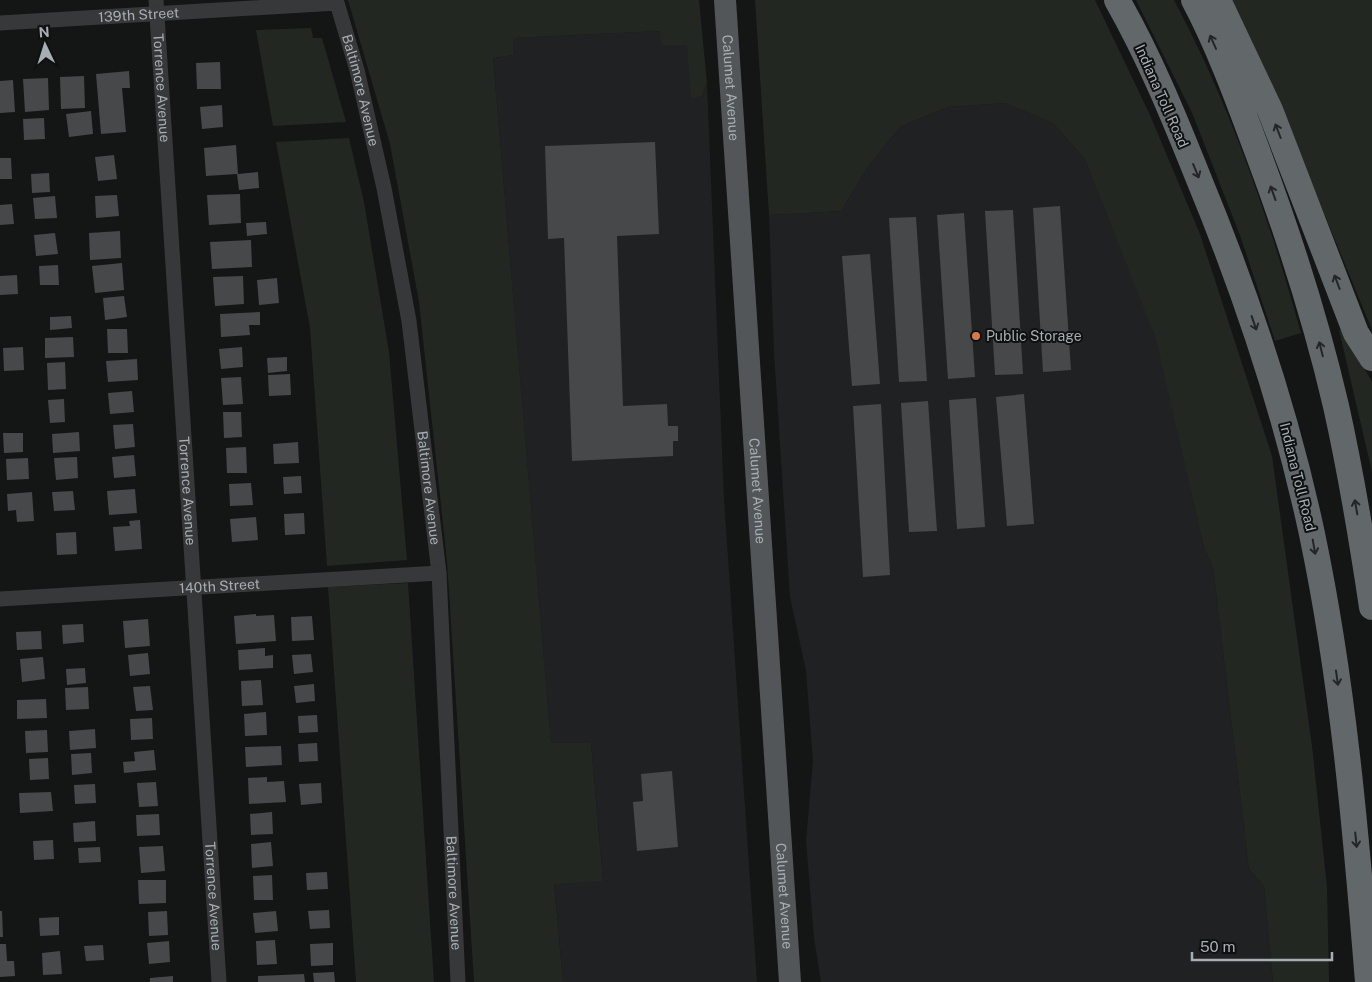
<svg xmlns="http://www.w3.org/2000/svg" width="1372" height="982" font-family="'Public Sans',sans-serif">
<style>
.built{fill:#202122}
.green{fill:#222821}
.building{fill:#46484a}
.lines{fill:none;stroke-linecap:round;stroke-linejoin:round}
.street{stroke:#36383a;stroke-width:15}
.primary{stroke:#525659;stroke-width:22}
.highway{stroke:#62676a;stroke-width:26}
.oneway{stroke:#242626}
.poi-dot{fill:#da7948;stroke:#0f1010;stroke-width:2}
.labels{text-anchor:middle;dominant-baseline:central;stroke-width:4;stroke-linejoin:round;paint-order:stroke}
.street-label{font-size:14px;fill:#a8afb4;stroke:#0f1010}
.poi-label{font-size:14px;fill:#a8afb4;stroke:#0f1010;text-anchor:start}
</style>
<rect width="100%" height="100%" fill="#141515"/>
<!-- built -->
<path class="built" d="M660,31L687,44L702,96L707,83L724,499L757,982H563L554,883L603,880L591,743L551,744L493,58L513,55L512,38Z
M1005,103L1053,123L1085,159L1157,339L1204,548L1213,567L1249,869L1264,886L1273,982H821L814,938L806,841L813,761L806,671L790,597L774,353L769,215L841,211L868,167L900,127L948,107Z"/>
<!-- green -->
<path class="green" d="M348,0H699L707,83L702,96L691,98L687,45H662L660,31L513,38V55L493,58L551,743H591L603,881L554,884L563,982H474L447,561L419,302L390,144Z
M755,0H1095L1150,115L1200,234L1272,456L1312,746L1327,887L1329,982H1273L1264,886L1249,869L1213,567L1204,548L1156,339L1085,159L1053,123L1005,103L948,107L900,127L868,167L841,211L769,215Z
M1136,0H1174C1230,105 1269,218 1301,333L1275,341L1241,238L1193,115Z
M1230,0H1372V330L1271,84Z
M311,28L313,38H322L346,122L273,126L256,30Z
M349,138L364,202L389,352L407,560L327,566L310,328L276,142Z
M1346,329L1355,352L1372,382V472L1339,330Z
M408,583L434,982H356L328,587Z"/>
<!-- building -->
<path class="building" d="M220,62L221,89H197L196,63Z
M129,71L130,88H122L126,132L101,134L96,74Z
M84,76L85,108L61,109L60,77Z
M48,78L49,110L25,112L23,79Z
M13,80L15,112L0,113V81Z
M222,105L223,127L202,129L200,107Z
M91,111L93,134L69,137L66,114Z
M44,118L45,139L24,140L23,119Z
M655,142L659,234L617,236L623,406L667,404L668,426H678V441H673V456L572,461L564,238L548,239L545,146Z
M236,145L238,174L258,172L259,188L239,190L237,174L206,176L204,148Z
M114,155L117,179L98,181L95,157Z
M0,158H11L12,179H0Z
M49,173L50,192L32,193L31,174Z
M240,194L241,223L209,225L207,195Z
M117,195L119,216L96,218L95,196Z
M55,196L57,218L35,219L33,198Z
M12,204L14,224L0,225V205Z
M1060,206L1071,370L1043,372L1033,208Z
M1013,210L1023,374L995,375L985,211Z
M964,213L975,377L948,379L937,215Z
M916,217L927,381L899,382L889,218Z
M266,222L267,234L247,236L246,223Z
M120,231L121,258L90,260L89,233Z
M55,233L58,254L36,256L34,235Z
M251,240L252,267L212,269L210,242Z
M870,254L880,384L852,386L842,256Z
M122,263L124,290L95,293L92,266Z
M58,265L59,285H40L39,266Z
M17,275L18,294L0,295V276Z
M243,276L244,304L215,306L213,277Z
M277,278L279,303L259,305L257,280Z
M124,296L127,317L105,320L103,298Z
M260,312V325H249L250,335L221,337L220,314Z
M71,316L72,328L50,330V317Z
M107,329H127L128,353H108Z
M73,337L74,357L45,358V338Z
M23,347L24,370L4,371L3,348Z
M242,347L243,367L221,369L219,349Z
M287,357V371L268,373L267,358Z
M137,359L138,380L108,382L106,361Z
M65,362L66,389L48,390L47,363Z
M290,374L291,395L269,396L268,375Z
M241,377L243,404L223,405L221,378Z
M132,391L134,412L110,414L108,393Z
M1024,394L1034,524L1007,526L996,397Z
M976,398L985,527L957,529L949,400Z
M64,399L65,422L50,423L48,400Z
M928,401L937,531L909,532L901,403Z
M881,404L890,575L863,577L853,406Z
M223,412H241L242,437L224,438Z
M133,424L135,447L115,449L113,425Z
M79,432L80,451L53,453L52,434Z
M3,433H23V452L4,453Z
M298,442L299,463L274,464L273,444Z
M246,447L247,473H227L226,448Z
M134,455L136,476L114,478L112,457Z
M77,457L78,478L56,480L54,458Z
M28,458L29,479L7,480L6,459Z
M301,476L302,493L284,494L283,477Z
M251,483L253,505L230,506L229,484Z
M135,489L137,513L109,515L107,491Z
M73,491L75,510L54,511L52,492Z
M32,492L34,521L17,522L16,510L8,511L7,494Z
M304,513L305,534L285,535L284,514Z
M256,517L258,540L232,542L230,519Z
M140,520L142,549L115,551L113,527L130,526L129,521Z
M76,532L77,554L57,555L56,533Z
M256,614V616L274,615L276,641L236,644L234,616Z
M312,616L314,640L292,641L291,617Z
M148,619L150,646L125,648L123,621Z
M83,624L84,642L63,644L62,625Z
M41,631L42,649L17,650L16,632Z
M265,648V656L273,655V668L239,670L238,650Z
M148,653L150,674L130,676L128,655Z
M311,654L313,672L294,674L292,655Z
M43,657L45,679L22,682L20,659Z
M85,668L86,683L67,685L66,669Z
M261,680L263,705L242,706L241,681Z
M314,684L315,701L296,703L294,686Z
M150,686L153,710L136,711L133,687Z
M88,687L89,709L66,710L65,688Z
M46,699L47,718L17,719V700Z
M266,712L267,735L245,736L244,714Z
M317,715L318,732L299,733L298,716Z
M152,718L153,739L131,740L130,719Z
M95,729L96,748L70,750L69,731Z
M47,730L48,752L26,753L25,731Z
M317,743L318,761L299,762L298,744Z
M281,746L282,765L246,767L245,747Z
M154,750L156,770L124,773L123,762L135,761L134,752Z
M91,753L92,773L72,775L71,754Z
M48,758L49,779L30,780L29,759Z
M672,771L678,847L637,851L633,802L643,801L641,774Z
M267,777V782L284,781L286,802L249,804L248,778Z
M156,782L158,806L139,807L137,783Z
M321,783L322,803L301,805L299,784Z
M95,784L96,803L75,804L74,785Z
M51,792L53,811L20,813L19,793Z
M272,812L273,834L251,835L250,814Z
M159,814L160,835L137,836L136,815Z
M95,821L96,841L74,842L73,823Z
M53,840L54,859L34,860L33,841Z
M271,842L273,866L252,868L251,844Z
M163,846L165,871L141,873L139,847Z
M100,847L101,862L79,863L78,848Z
M327,872L328,889L307,890L306,873Z
M272,875L273,900H254L253,876Z
M138,880H166V903L139,904Z
M329,910L330,928L310,929L308,911Z
M0,911H2L3,937H0Z
M167,911L168,935L149,936L148,912Z
M276,911L278,931L255,933L253,913Z
M59,917V935L40,936L39,918Z
M275,940L277,964L257,965L256,941Z
M169,941L170,962L149,964L147,943Z
M333,943V965L311,966L310,944Z
M0,944H6L7,961H14L15,976L0,977Z
M103,945L104,960L86,961L84,946Z
M60,951L62,974L43,975L42,953Z
M334,972L335,982H314L313,973Z
M304,974L305,982H258V976Z
M173,976V982H150V978Z"/>
<g class="lines">
<!-- street -->
<g class="street">
<path id="s1" d="M156,0L219,982"/>
<path id="s2" d="M0,23L337,3L357,70L384,188L409,321L439,573L458,982"/>
<path id="s3" d="M0,599L439,573"/>
</g>
<!-- primary -->
<path class="primary" id="s4" d="M725,0L790,982"/>
<!-- highway -->
<path class="highway" d="M1117,0C1149,56 1174,117 1198,177C1246,293 1286,412 1312,534C1343,681 1356,832 1368,982
M1194,0C1220,49 1239,102 1258,153C1289,236 1316,320 1336,406C1351,473 1362,540 1372,607
M1218,0L1270,110L1356,333L1372,358"/>
</g>
<!-- one-way arrows -->
<defs><path id="oneway-shaft" d="M-6 0H5M1.5-3L5.5 0L1.5 3" fill="none" stroke-width="1.6" stroke-linecap="round" stroke-linejoin="round" transform="scale(1.25)"/></defs>
<g class="oneway">
<use href="#oneway-shaft" transform="translate(1213 42) rotate(-114)"/>
<use href="#oneway-shaft" transform="translate(1278 131) rotate(-111)"/>
<use href="#oneway-shaft" transform="translate(1196 171) rotate(68)"/>
<use href="#oneway-shaft" transform="translate(1273 193) rotate(-110)"/>
<use href="#oneway-shaft" transform="translate(1337 282) rotate(-111)"/>
<use href="#oneway-shaft" transform="translate(1254 323) rotate(71)"/>
<use href="#oneway-shaft" transform="translate(1321 349) rotate(-104)"/>
<use href="#oneway-shaft" transform="translate(1356 507) rotate(-100)"/>
<use href="#oneway-shaft" transform="translate(1314 547) rotate(80)"/>
<use href="#oneway-shaft" transform="translate(1337 678) rotate(82)"/>
<use href="#oneway-shaft" transform="translate(1356 840) rotate(84)"/>
</g>
<!-- markers -->
<circle class="poi-dot" cx="976" cy="336" r="5"/>
<g class="labels">
<!-- street labels -->
<g class="street-label">
<text stroke="none"><textPath href="#s2" startOffset="139">139th Street</textPath></text>
<text stroke="none"><textPath href="#s1" startOffset="88">Torrence Avenue</textPath></text>
<text stroke="none"><textPath href="#s4" startOffset="88">Calumet Avenue</textPath></text>
<text stroke="none"><textPath href="#s2" startOffset="428">Baltimore Avenue</textPath></text>
<text transform="translate(1162 96) rotate(66)">Indiana Toll Road</text>
<text transform="translate(1298 477) rotate(76)">Indiana Toll Road</text>
<text stroke="none"><textPath href="#s2" startOffset="832">Baltimore Avenue</textPath></text>
<text stroke="none"><textPath href="#s1" startOffset="492">Torrence Avenue</textPath></text>
<text stroke="none"><textPath href="#s4" startOffset="492">Calumet Avenue</textPath></text>
<text stroke="none"><textPath href="#s3" startOffset="220">140th Street</textPath></text>
<text stroke="none"><textPath href="#s2" startOffset="1238">Baltimore Avenue</textPath></text>
<text stroke="none"><textPath href="#s1" startOffset="898">Torrence Avenue</textPath></text>
<text stroke="none"><textPath href="#s4" startOffset="898">Calumet Avenue</textPath></text>
</g>
<!-- poi labels -->
<g class="poi-label">
<text x="986" y="336">Public Storage</text>
</g>
</g>
<!-- north arrow -->
<g transform="translate(45 45) rotate(356)" stroke="#0f1010" stroke-width="4" paint-order="stroke">
<path d="M0-4L9 19L0 12L-9 19Z" fill="#a8afb4"/>
<text y="-8" font-size="14" font-weight="bold" text-anchor="middle" fill="#a8afb4">N</text>
</g>
<!-- scale -->
<path d="M1192 952v8h140v-8" fill="none" stroke="#a8afb4" stroke-width="2.5"/>
<text x="1200" y="952" font-size="15" fill="#a8afb4" stroke="#0f1010" stroke-width="4" paint-order="stroke">50 m</text>
</svg>
